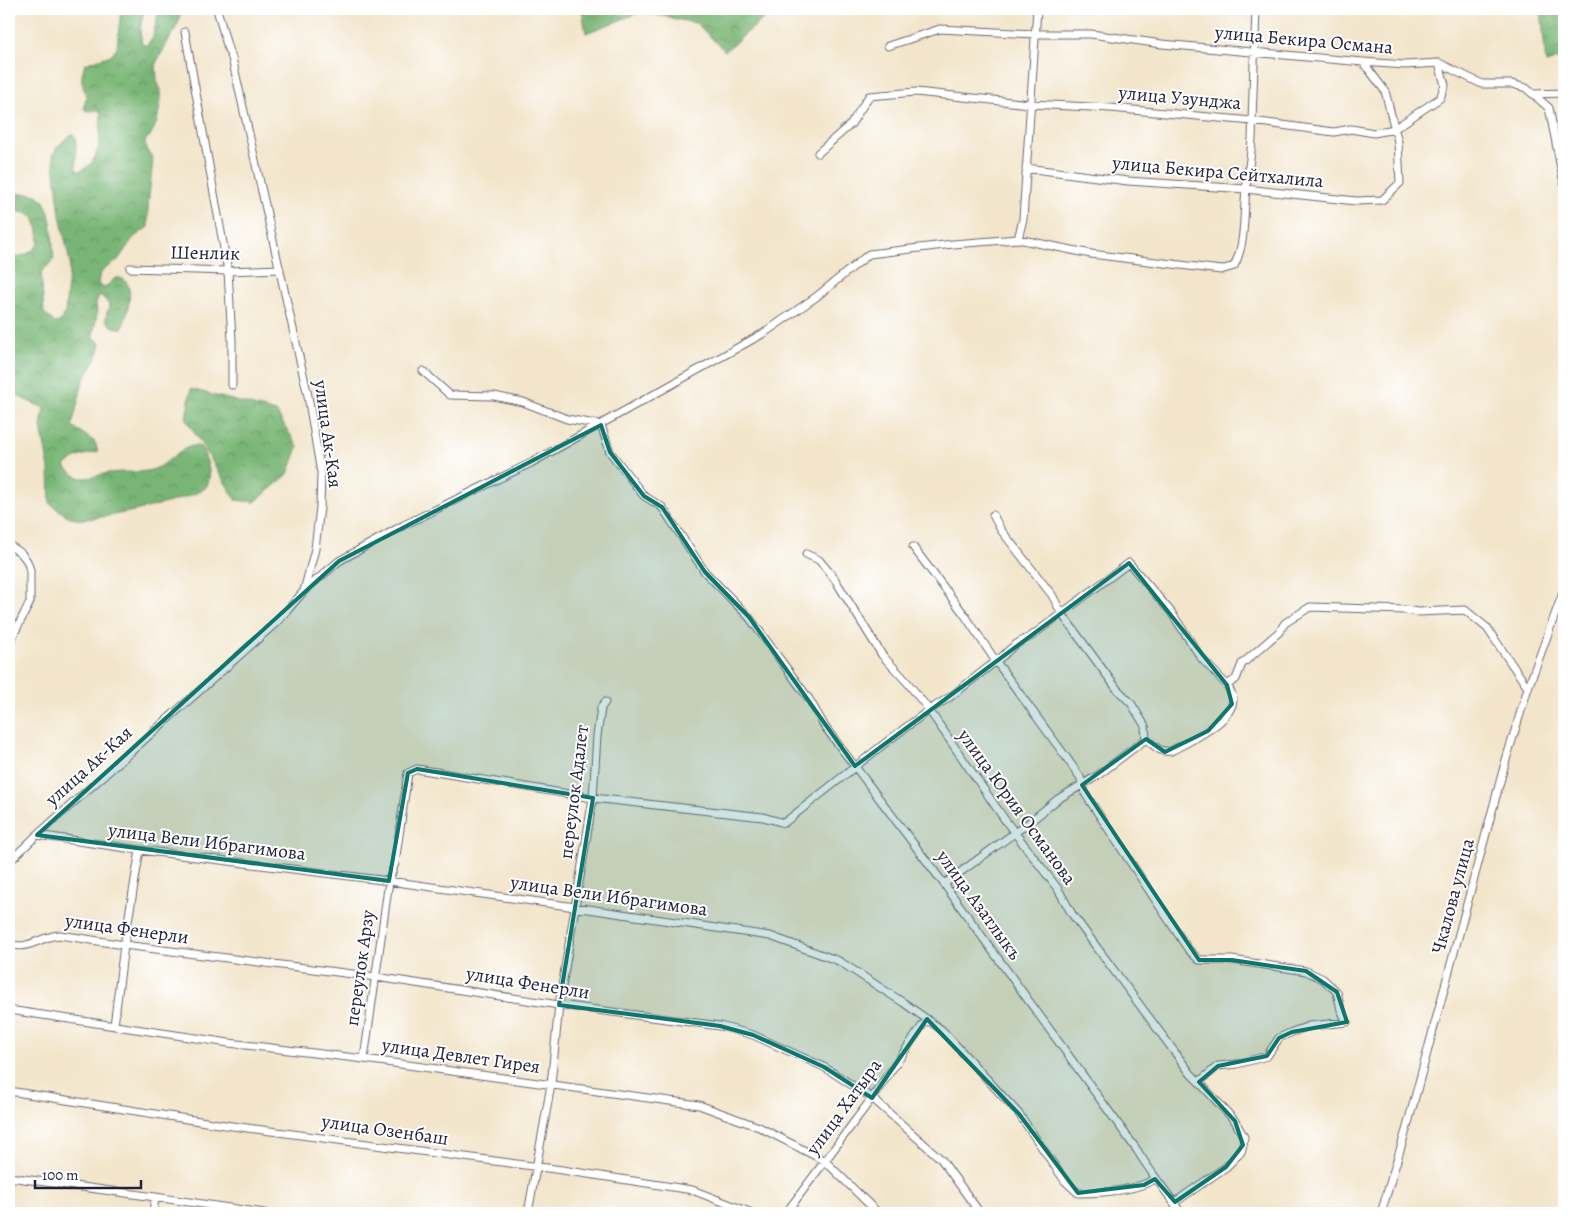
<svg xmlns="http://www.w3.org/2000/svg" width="1573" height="1222" font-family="Alegreya,serif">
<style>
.forest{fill:url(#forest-crowns);stroke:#4e6c58}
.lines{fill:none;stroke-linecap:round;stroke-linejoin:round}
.minor-casing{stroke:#6b666d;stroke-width:9}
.minor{stroke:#fff;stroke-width:7}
.marked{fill:#0f766e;fill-opacity:0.2;stroke:#0f766e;stroke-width:4;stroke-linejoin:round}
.labels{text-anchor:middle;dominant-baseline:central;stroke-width:4;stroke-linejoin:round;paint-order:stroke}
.street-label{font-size:19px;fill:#22223b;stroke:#fff}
</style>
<defs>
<pattern id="forest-crowns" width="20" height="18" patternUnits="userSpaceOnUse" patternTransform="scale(1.25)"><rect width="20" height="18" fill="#79b676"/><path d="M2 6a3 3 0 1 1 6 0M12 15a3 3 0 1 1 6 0" fill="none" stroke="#639462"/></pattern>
</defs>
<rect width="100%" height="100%" fill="#fff"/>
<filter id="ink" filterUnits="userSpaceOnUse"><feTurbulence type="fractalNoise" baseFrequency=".02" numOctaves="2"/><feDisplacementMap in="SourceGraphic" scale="10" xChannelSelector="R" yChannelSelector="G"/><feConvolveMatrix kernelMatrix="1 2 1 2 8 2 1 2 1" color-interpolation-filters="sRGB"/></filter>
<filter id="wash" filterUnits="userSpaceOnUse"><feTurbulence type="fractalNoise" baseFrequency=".0096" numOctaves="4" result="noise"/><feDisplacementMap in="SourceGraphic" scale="20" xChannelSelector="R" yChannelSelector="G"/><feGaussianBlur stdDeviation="1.12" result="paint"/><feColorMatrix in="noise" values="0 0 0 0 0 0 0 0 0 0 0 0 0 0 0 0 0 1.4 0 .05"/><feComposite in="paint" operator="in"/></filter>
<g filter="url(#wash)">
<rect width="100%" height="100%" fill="#f2e5cb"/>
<!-- forest -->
<path class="forest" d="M121,9H144L140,30L142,45H147L153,37L159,9H181L178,24L156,63L157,81L161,90V100L157,122L150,136L146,139L145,145L153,159L148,206V227L133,238L118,260L102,271L98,280L99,286L104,287L108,285L115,278C139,275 127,317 122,328C116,329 106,325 106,318C106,313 109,310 109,305L103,297L99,295L96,303L97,313L93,336L100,343V348L96,359L83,381L72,426L95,442L98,452C85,454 74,457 65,466C70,473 75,477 84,478C91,478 96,476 103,474C119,470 143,475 157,468C171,462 184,441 201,447C206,458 214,476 206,487C198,499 92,522 76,519C67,517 57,509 50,503L49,468L41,427L44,408L21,398L9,385V258C22,257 31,254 39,243C37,215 35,214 9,210V194C17,194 29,192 36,195C54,202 52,242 54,260L41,272L44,313L55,323L60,322L65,313L70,263L60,215L53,155L58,146L69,136L73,134L76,138V170L80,171C103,161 99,136 101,114L99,110L89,111L85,110L84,105L87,96C81,82 80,78 85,64L111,55L117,47Z
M582,9H775L725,51L696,23L641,12L586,33Z
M1541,9H1564V57L1546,63Z
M191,389L276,412L298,447L288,474L255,502L236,500L186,419Z"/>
</g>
<g filter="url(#ink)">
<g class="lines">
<defs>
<path id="minor" d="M185,32L228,271L232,340V385
M888,46L940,29L1035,34H1091L1162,44L1363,62L1405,65L1439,63L1482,84H1512L1526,88L1549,108L1564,183
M1533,94L1564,93
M818,153L851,124L869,96L916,92L1030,104L1111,108L1252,121L1334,132L1351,129L1374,133L1394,129L1440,98L1445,85L1439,63
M1026,168L1128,181L1246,189L1356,201L1382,200L1400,183L1398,142L1385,91L1363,62
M1018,239L1023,219L1037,9
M130,268L228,271L280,269
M423,371L450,395L494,396L523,402L567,419L601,425L610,452L644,496L662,507L705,572L749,617L809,699L825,727L944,884L1137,1150C1150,1172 1167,1192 1181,1213
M993,515L1001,530L1052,595L1062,614L1117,689L1131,703L1145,726L1146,739
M9,545L21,553L27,561L30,570V602L9,644
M806,554L819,560L834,578L882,655L907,682L929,710L1005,820L1058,889L1072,914L1191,1074L1199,1082L1218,1066L1237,1064L1267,1056L1279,1038L1292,1032L1309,1026L1347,1022L1341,1010L1337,992L1323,979L1306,971L1232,960H1199L1188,949L1086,795L1080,777L1066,757L995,660L964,614L913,547
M304,591L339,561L404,525L531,463L764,333L816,297L869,254L953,244L1018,239L1091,254L1221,270L1234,266C1246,244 1243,215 1246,190C1248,167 1254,145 1252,121L1256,9
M37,835L140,850L389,881L575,907L770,936L839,961L904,1003L942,1030L1019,1114L1065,1181L1078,1193C1102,1193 1135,1191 1155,1179
M9,862L37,835L277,622L304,591L315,549L320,507L321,473L308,396L232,58L228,49L217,9
M944,884L1031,821L1058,799L1097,776L1146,739C1155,746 1160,753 1171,751C1188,742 1233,722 1233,699C1233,694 1229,689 1227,685
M9,944C29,951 40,936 60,935L124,945L376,977L559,1005L720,1026L753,1035L824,1067L872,1098L941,1159L980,1213
M9,1010L229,1043L364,1059L699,1105L759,1127L825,1161L878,1213
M114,1026L124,945L140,850
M364,1059L389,881L395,863L408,773L417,769L593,798L763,817L784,823L889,740L929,710L950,697L1004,655C1012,646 1019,642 1030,637L1129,563L1171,612L1202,659L1227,685L1236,679L1242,664L1279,632L1285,623L1310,607L1405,610L1418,612L1465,610L1487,628L1528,688
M9,1091L225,1125L562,1170L692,1190L752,1213
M9,1177L155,1197L264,1213
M1175,1202L1226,1167L1241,1152L1243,1145L1244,1137L1235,1121L1199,1082
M153,1213L155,1197
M528,1213L551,1085L559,1005L593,798L597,736L601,708L605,702
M786,1213L872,1098L927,1019
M1381,1213L1407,1127L1505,763L1528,688L1564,590"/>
</defs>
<!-- minor casing -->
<use href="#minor" class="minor-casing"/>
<!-- minor -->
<use href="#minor" class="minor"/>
</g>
</g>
<!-- marked area -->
<path class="marked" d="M601,425L610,452L644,496L662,507L705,572L749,617L855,766L1129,563L1227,685L1232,704L1208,731L1165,752L1146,739L1082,785L1199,960H1232L1306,971L1337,992L1347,1022L1292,1032L1279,1038L1267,1056L1218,1066L1199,1082L1235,1121L1243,1145L1226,1167L1175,1202L1155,1179L1144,1185L1078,1193L1019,1114L927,1019L872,1098L824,1067L753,1035L720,1026L559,1005L593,798L417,769L408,773L389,881L37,835L339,561Z"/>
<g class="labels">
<!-- street labels -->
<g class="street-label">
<text transform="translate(1304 40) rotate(5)">улица Бекира Османа</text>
<text transform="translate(1180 98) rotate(5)">улица Узунджа</text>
<text transform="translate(1218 172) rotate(5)">улица Бекира Сейтхалила</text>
<text transform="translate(205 253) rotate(1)">Шенлик</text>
<text transform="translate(328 434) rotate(82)">улица Ак-Кая</text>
<text transform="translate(89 766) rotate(-42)">улица Ак-Кая</text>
<text transform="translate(574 792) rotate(-83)">переулок Адалет</text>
<text transform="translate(1017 807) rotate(54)">улица Юрия Османова</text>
<text transform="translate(207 842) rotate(7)">улица Вели Ибрагимова</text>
<text transform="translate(609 896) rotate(8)">улица Вели Ибрагимова</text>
<text transform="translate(1453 896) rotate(-75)">Чкалова улица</text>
<text transform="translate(979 905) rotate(54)">улица Азатлыкъ</text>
<text transform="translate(127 929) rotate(8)">улица Фенерли</text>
<text transform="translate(360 968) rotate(-82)">переулок Арзу</text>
<text transform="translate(528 983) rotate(9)">улица Фенерли</text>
<text transform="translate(461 1056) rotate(8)">улица Девлет Гирея</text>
<text transform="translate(844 1107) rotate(-54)">улица Хатыра</text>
<text transform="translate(385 1130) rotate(8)">улица Озенбаш</text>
</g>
</g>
<!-- margin -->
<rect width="1573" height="1222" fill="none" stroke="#fff" stroke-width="30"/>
<!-- scale -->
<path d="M35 1180v8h106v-8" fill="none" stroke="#22223b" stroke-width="2.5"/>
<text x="42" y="1180" font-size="15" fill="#22223b" stroke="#ffffff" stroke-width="4" paint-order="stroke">100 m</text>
</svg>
